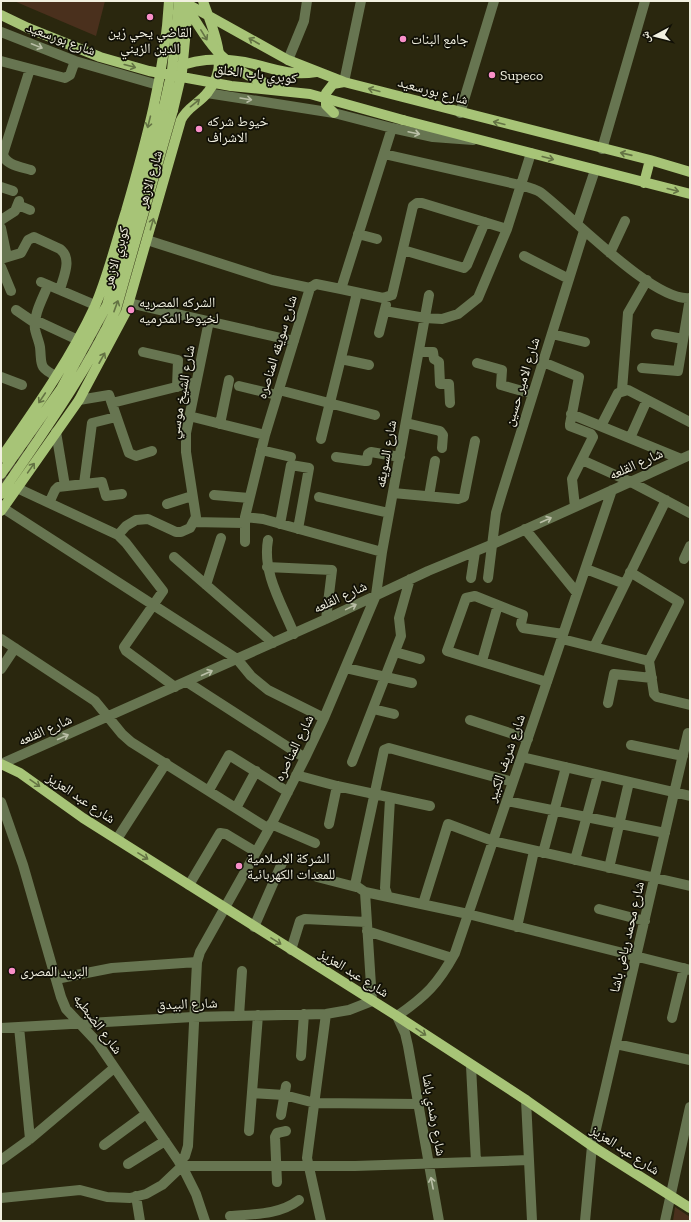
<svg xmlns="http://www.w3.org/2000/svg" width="691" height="1222" font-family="'Zilla Slab','Noto Naskh Arabic',serif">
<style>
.green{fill:#4a301d}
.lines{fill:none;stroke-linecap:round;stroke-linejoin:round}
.major-tunnel{stroke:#48452e;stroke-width:10;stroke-dasharray:10 5;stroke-linecap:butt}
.minor{stroke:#677551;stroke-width:10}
.major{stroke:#a7c477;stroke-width:10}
.major-bridge{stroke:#a7c477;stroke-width:10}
.oneway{stroke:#647344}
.oneway2{stroke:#babfa7}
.poi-dot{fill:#f98fc8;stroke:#111006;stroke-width:1.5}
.labels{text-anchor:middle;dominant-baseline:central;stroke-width:3.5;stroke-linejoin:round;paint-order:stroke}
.poi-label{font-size:14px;fill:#f1f0e0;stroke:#111006;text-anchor:start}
.street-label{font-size:14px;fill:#f1f0e0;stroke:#111006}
</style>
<rect width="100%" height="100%" fill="#2a270e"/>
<!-- green -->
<path class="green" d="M14,1H105L96,36Z
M675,1207L690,1217V1221H673Z"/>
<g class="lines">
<!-- major-tunnel -->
<path class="major-tunnel" d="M74,376L101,329L113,302
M1,484L53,410"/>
<!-- minor -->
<path class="minor" d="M1,32L75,61L158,85
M288,60L304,21L307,1
M1,61L65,78L70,75L75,61
M30,69L3,154C5,165 21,167 31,170
M344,82L361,1
M207,93L334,113L392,128L433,137L473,140
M460,113L494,1
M602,149L645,1
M384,154L520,185C527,187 535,189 540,192C571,215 653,302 690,298
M1,187L13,191
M18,205L30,210
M1,220L15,211L19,201
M577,224L595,170
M1,228L7,257
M358,234L377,239
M147,240L272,280L310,288
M403,250L464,268L467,265L485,222
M610,253L625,221
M524,256L569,279
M1,259L21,253L28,240L34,237L60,249C73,259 63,277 60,290
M1,267L11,291
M41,282L95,305
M48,285C43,298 33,315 35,329C36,335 39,341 40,347C42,365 38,367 56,376
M341,289L383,298L392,295L413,206L417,203H422L507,229
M129,303L294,341
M16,310L35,323
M385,311L425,318L442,319L458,314L478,298L507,229L531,153
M35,320L78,340
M379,333L386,305
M552,334L585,342
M656,334L683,339
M143,352L178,360L177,387
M419,352H433L434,359L439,362L440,384H449L450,403
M341,359L369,365
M543,362L579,377L570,424V426L591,434L593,437L572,479L575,507
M477,363L502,370L501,385L533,394
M642,368L678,371L690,298
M1,377L22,385
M239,386L277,395
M279,390L375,415
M622,390L628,313L647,280
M79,400L109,395L129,453L136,456L152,451
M112,403L196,382
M571,414L681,459
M189,416L265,435
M406,423L440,431L443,435L442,448
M220,424L229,380
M601,426L618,393L628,390L690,422
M56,432L65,486
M630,438L647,400
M321,439L357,293
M261,450L291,457
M336,457L365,461H367L368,454L371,452L400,457
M582,460L631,482L690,513
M84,484L92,423L116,417
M17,488L118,535L126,543L163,591L124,647L126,651L175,687
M393,493L458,499L464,497L475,441
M214,495L249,498
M429,496L435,461
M319,497L389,513
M49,503L55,490L58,487L102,482L106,496L122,494
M167,504L192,496
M3,508L237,659L251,676L268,690L324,718
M245,517L263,519L382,552
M193,522L244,523
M280,524L291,465L309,468L298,529
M525,529L577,593
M118,535L126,526L136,520L148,519L176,532H181L190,528L196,517L186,452V433L209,321
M268,540C262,573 282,604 294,634
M245,542V517L265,435L310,288L316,284L341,289L392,128
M174,557L273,643
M684,559L690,546
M267,567L332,570L326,619
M586,569L625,584
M630,572L679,602L649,661L654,694L657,697L690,705
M471,578L475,552
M488,578L496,513L501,496L584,231
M206,585L221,538
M1,639L95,701L122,734L131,742L269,829
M562,639L649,661
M594,647L666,500
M395,652L420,659
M482,661L498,605
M346,668L412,683
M1,669L15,648
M187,682L305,758
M547,682L447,651L466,598L475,596L523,615L521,624L523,628L563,634
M608,703L614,674L652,678
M373,709L394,714
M470,720L528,739
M631,745L683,756
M522,757L690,796
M352,762L401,636L399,618L410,579
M1,764L326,619L428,571L493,544L690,455
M296,775L337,786L430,806
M209,790L229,755L288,792
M507,801L665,833
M1,802L23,865L61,997L66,1009L97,1042L182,1166L196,1194L205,1221
M236,808L256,771
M271,824L315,843
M329,824L337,786
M117,839L166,763
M543,853L566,767
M575,860L598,775
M609,868L629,782
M317,877L356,887
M189,885L220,833L226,834L256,852
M365,892L468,914L690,970
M388,897L385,888L390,799
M423,904L448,824L493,841L690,886
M599,909L645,921
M254,927L282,863
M517,927L534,851
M367,931L452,958
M291,950L300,921L305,919L366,922
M56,979L112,968L197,962
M239,1016L242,971
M672,1018L684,968
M19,1027L30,1139
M1,1028L193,1017L326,1014L349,1010L372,1001L365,892L355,885L384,750L389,748L513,782
M616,1044L690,1060
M301,1056L304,1014
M471,1066L476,1162
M252,1093L284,1095L315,1103L418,1104
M526,1100L532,1221
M281,1115L286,1086
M249,1131L258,1015
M104,1145L146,1114
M1,1160L30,1139L114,1068
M179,1162L185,1156L188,1146L197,962L200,952L269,829L305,758L324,718L376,595L382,552L429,295
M128,1164L165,1141
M277,1182L275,1137L277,1133L286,1131
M136,1196L140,1221
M1,1198L80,1190L107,1197L130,1198L146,1194L162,1185L182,1166H355L529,1160
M230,1216C254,1214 279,1215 299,1200
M321,1221L307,1158L326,1014
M439,1221L408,1046L405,1033L397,1016C426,996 438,984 455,953L612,490
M585,1221L592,1146L688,733
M665,1221L690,1107"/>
<!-- major -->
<path class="major" d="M182,1L288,60L344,82L650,160L690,172
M1,15L28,28
M175,68C200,57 228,58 254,64C276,70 293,76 316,72
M334,113L326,105V93L333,84L344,82
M403,120L690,194
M644,183L650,160
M1,458C35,409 70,360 95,306C108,276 116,242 126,211C146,142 165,73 169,1
M1,474L61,389L107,305L164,106
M1,494C42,434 85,375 116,309L173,110
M1,511L79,400L126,312L181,120C187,107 200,103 208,92C231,63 213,31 203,1
M1,764L20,773L83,818L397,1016L526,1100L592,1146L690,1208"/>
<!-- major-bridge -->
<path class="major-bridge" d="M184,1C208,45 228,74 279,87
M28,28L100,57L149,71L231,86L310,94L403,120
M164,106L172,70L179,1
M173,110L182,72L188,8"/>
</g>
<!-- one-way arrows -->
<defs><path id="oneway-shaft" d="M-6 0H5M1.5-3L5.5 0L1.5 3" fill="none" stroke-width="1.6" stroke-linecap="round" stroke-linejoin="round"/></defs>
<g class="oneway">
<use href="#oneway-shaft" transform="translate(204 35) rotate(58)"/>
<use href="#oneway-shaft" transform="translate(254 41) rotate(-150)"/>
<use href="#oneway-shaft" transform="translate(130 66) rotate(15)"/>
<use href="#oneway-shaft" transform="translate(374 90) rotate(-165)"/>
<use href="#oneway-shaft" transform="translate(195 103) rotate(-39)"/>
<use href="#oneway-shaft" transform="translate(149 122) rotate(104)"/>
<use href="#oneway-shaft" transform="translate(499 123) rotate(-166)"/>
<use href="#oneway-shaft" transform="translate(626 154) rotate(-167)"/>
<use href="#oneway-shaft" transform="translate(548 158) rotate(15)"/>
<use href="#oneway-shaft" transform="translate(673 190) rotate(14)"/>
<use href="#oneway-shaft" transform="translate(152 224) rotate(-74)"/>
<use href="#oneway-shaft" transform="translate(116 306) rotate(-70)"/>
<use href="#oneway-shaft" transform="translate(102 358) rotate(-61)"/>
<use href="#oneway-shaft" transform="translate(42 398) rotate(124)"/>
<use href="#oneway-shaft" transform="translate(31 468) rotate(-55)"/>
<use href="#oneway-shaft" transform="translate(35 783) rotate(35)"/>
<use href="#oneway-shaft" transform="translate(143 856) rotate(32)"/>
<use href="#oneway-shaft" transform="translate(276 941) rotate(32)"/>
<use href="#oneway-shaft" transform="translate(421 1032) rotate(34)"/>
</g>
<g class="oneway2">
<use href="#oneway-shaft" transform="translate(37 46) rotate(22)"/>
<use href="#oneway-shaft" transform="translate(246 99) rotate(9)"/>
<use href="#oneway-shaft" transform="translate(414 133) rotate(12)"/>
<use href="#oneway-shaft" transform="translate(546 520) rotate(-24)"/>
<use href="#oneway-shaft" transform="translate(351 607) rotate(-26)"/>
<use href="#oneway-shaft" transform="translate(207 673) rotate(-24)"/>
<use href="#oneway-shaft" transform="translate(63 737) rotate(-24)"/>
<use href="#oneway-shaft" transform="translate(432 1183) rotate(-101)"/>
</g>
<!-- markers -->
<g class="poi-dot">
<circle cx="150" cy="17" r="4"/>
<circle cx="403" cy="39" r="4"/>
<circle cx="492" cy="75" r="4"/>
<circle cx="199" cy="129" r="4"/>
<circle cx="131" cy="310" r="4"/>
<circle cx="239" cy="866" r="4"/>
<circle cx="12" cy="971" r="4"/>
</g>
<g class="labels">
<!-- poi labels -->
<g class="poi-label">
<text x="150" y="32" text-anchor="middle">القاضي يحي زين<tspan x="150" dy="16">الدين الزيني</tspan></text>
<text x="411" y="39">جامع البنات</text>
<text x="500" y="75">Supeco</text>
<text x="207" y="121">خيوط شركه<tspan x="207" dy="16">الاشراف</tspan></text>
<text x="139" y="302">الشركه المصريه<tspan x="139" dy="16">لخيوط المكرميه</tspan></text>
<text x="247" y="858">الشركة الاسلامية<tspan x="247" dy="16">للمعدات الكهربائية</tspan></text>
<text x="20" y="971">البريد المصرى</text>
</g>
<!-- street labels -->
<g class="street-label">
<text transform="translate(61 39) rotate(20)">شارع بورسعيد</text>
<text transform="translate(256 74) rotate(7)">كوبري باب الخلق</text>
<text transform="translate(433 91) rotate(15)">شارع بورسعيد</text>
<text transform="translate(150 179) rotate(-74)">شارع الازهر</text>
<text transform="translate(116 257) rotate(-74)">كوبري الازهر</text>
<text transform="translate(277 347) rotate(-73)">شارع سويقه المناصره</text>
<text transform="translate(522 382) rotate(-73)">شارع الامير حسين</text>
<text transform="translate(182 392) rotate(-80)">شارع الشيخ موسي</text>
<text transform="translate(386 454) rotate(-80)">شارع السويقه</text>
<text transform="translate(636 464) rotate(-24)">شارع القلعه</text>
<text transform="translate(340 597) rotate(-25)">شارع القلعه</text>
<text transform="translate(45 730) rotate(-24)">شارع القلعه</text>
<text transform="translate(294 748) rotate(-64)">شارع المناصره</text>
<text transform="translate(506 758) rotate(-71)">شارع شريف الكبير</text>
<text transform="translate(81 798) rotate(34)">شارع عبد العزيز</text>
<text transform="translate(627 937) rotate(-77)">شارع محمد رياض باشا</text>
<text transform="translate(354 973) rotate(32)">شارع عبد العزيز</text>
<text transform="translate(187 1004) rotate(-2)">شارع البيدق</text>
<text transform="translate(98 1024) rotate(53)">شارع الضبطيه</text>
<text transform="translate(434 1115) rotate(80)">شارع رشدي باشا</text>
<text transform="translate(625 1150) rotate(33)">شارع عبد العزيز</text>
</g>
</g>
<!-- border -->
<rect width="691" height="1222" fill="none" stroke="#f1f0e0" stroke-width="4"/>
<!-- north arrow -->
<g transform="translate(655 36) rotate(263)" stroke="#111006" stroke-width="3" paint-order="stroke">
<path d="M0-3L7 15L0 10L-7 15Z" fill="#f1f0e0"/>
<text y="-6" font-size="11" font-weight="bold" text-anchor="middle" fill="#f1f0e0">ش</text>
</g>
</svg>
